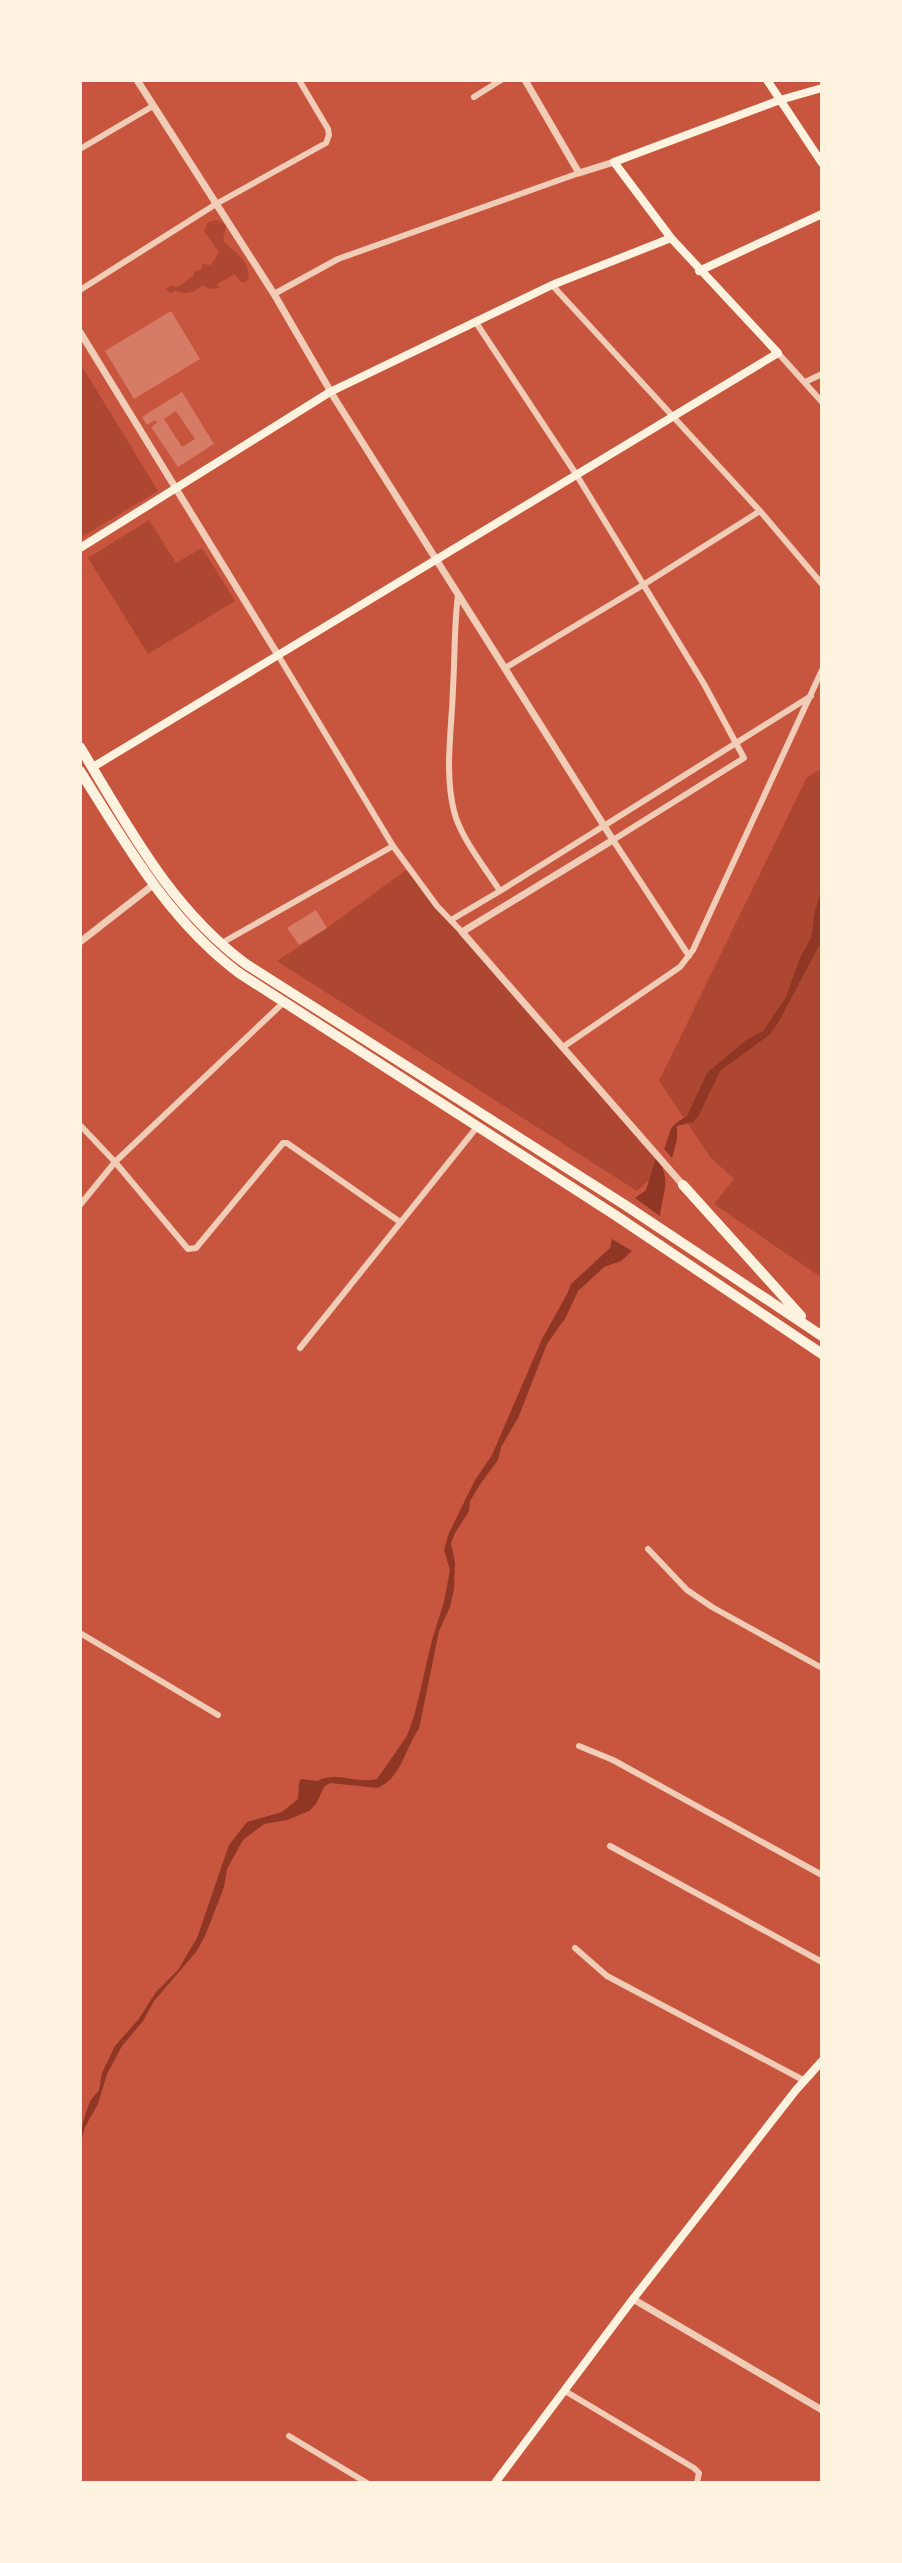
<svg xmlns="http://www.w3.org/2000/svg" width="902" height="2563" font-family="Lato,sans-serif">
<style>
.green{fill:#ae4732}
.water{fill:#8f3625}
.building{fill:#d67c66;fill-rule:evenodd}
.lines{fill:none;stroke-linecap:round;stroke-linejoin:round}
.minor{stroke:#f1ccb7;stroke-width:6}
.tertiary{stroke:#f1ccb7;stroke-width:7}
.secondary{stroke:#fff3e0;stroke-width:8}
.trunk{stroke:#fff3e0;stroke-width:10}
</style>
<rect width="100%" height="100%" fill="#c8553d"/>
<!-- green -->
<path class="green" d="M217,220L226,225L223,241C236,254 248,258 249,277L245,283L240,281L235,274L217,284L219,288L209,289L203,285C195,292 184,297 176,290L170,293L166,289L171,285L177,287L193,276L195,271L201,270L203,264L211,265L219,252L204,231L208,222Z
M80,363L158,491L80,538Z
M149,520L176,563L202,548L235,601L148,654L88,558Z
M822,769V1278L714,1204L734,1179L711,1158L659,1081L807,777Z
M406,870L662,1167L637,1191L277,961L327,928Z"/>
<!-- water -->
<path class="water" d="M822,888L820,944L778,1023L769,1035L720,1071L699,1115L693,1122L677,1126V1139L672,1158L664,1149C674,1127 664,1130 687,1116L707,1073L745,1041L763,1031L786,997L800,958L811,938L815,911Z
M656,1157C673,1180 662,1192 660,1216L635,1198L646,1190Z
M612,1239L632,1251L621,1261L604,1267L578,1291L566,1317L547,1344L518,1418L501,1447L498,1460L481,1483L470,1501L469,1511L455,1533L451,1543L455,1562L454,1589L450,1607L439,1631L419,1729C404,1749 403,1776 378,1788L330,1783L324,1787L316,1804L309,1811L287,1820L264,1824L243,1840L227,1869L224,1887L205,1936L196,1952L154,2001L143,2021L122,2046L107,2074L98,2104L85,2127L80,2145L82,2125L90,2101L99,2090L102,2073L115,2046L138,2020L156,1992L178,1970L197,1938L229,1845L247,1822L282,1812L298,1799L299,1783L301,1779L317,1781C337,1771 356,1784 377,1779L407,1736L415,1713L432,1640L444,1602L450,1570L444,1550L449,1533L475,1480L492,1455L542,1339L567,1294L571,1284L610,1248Z"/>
<!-- building -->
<path class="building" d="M171,311L200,359L134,399L105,351Z
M182,392L214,444L178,467L151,427L157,423L155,420L147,425L142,417ZM176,411L195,439L182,447L164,419Z
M316,910L327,928L299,945L287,928Z"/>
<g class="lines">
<!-- minor -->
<path class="minor" d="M474,97L501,80
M80,149L153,106
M552,285L760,511L822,584
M80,290L216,204L326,143L329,135L328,129L299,80
M274,294L338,259L579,173
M475,321L576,474L704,684L744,758L613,840L689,956
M778,353L822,402
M805,382L822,374
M458,595C454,626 455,656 453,688C452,728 444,771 454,811C460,837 486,869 500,891
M278,655L393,846L437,906L462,932
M505,668L643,585L760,511
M451,920L500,891L811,696
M220,944L393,846
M563,1047L680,967L693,950L822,670
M80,1125L115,1162L188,1249L196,1248L283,1143H287L400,1222
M80,1205L115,1162L284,1002
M300,1348L477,1127
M648,1549L687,1590L712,1607L822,1668
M80,1633L218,1715
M579,1746L613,1760L822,1875
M610,1846L822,1962
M575,1948L607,1976L805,2081
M565,2391L694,2468L699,2473L697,2483
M289,2436L367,2483"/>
<!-- tertiary -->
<path class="tertiary" d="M137,80L274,294L335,399L613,840L462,932L683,1185
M525,80L579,173L614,162
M80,332L278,655
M80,942L153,885
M633,2299L822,2410"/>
<!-- secondary -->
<path class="secondary" d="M767,80L822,163
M699,271L822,214
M80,548L330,392L552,285L671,238
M93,767L778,353L671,238L614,162L780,100L822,88
M495,2483L633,2299L796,2090L822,2061"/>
<!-- trunk -->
<path class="trunk" d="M80,747C128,826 170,908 246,964L625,1205L822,1336
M80,771C126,844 168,920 239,973L615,1215L822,1354
M683,1185L801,1316"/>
</g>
<!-- border -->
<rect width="902" height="2563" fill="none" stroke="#fff3e0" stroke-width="164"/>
</svg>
